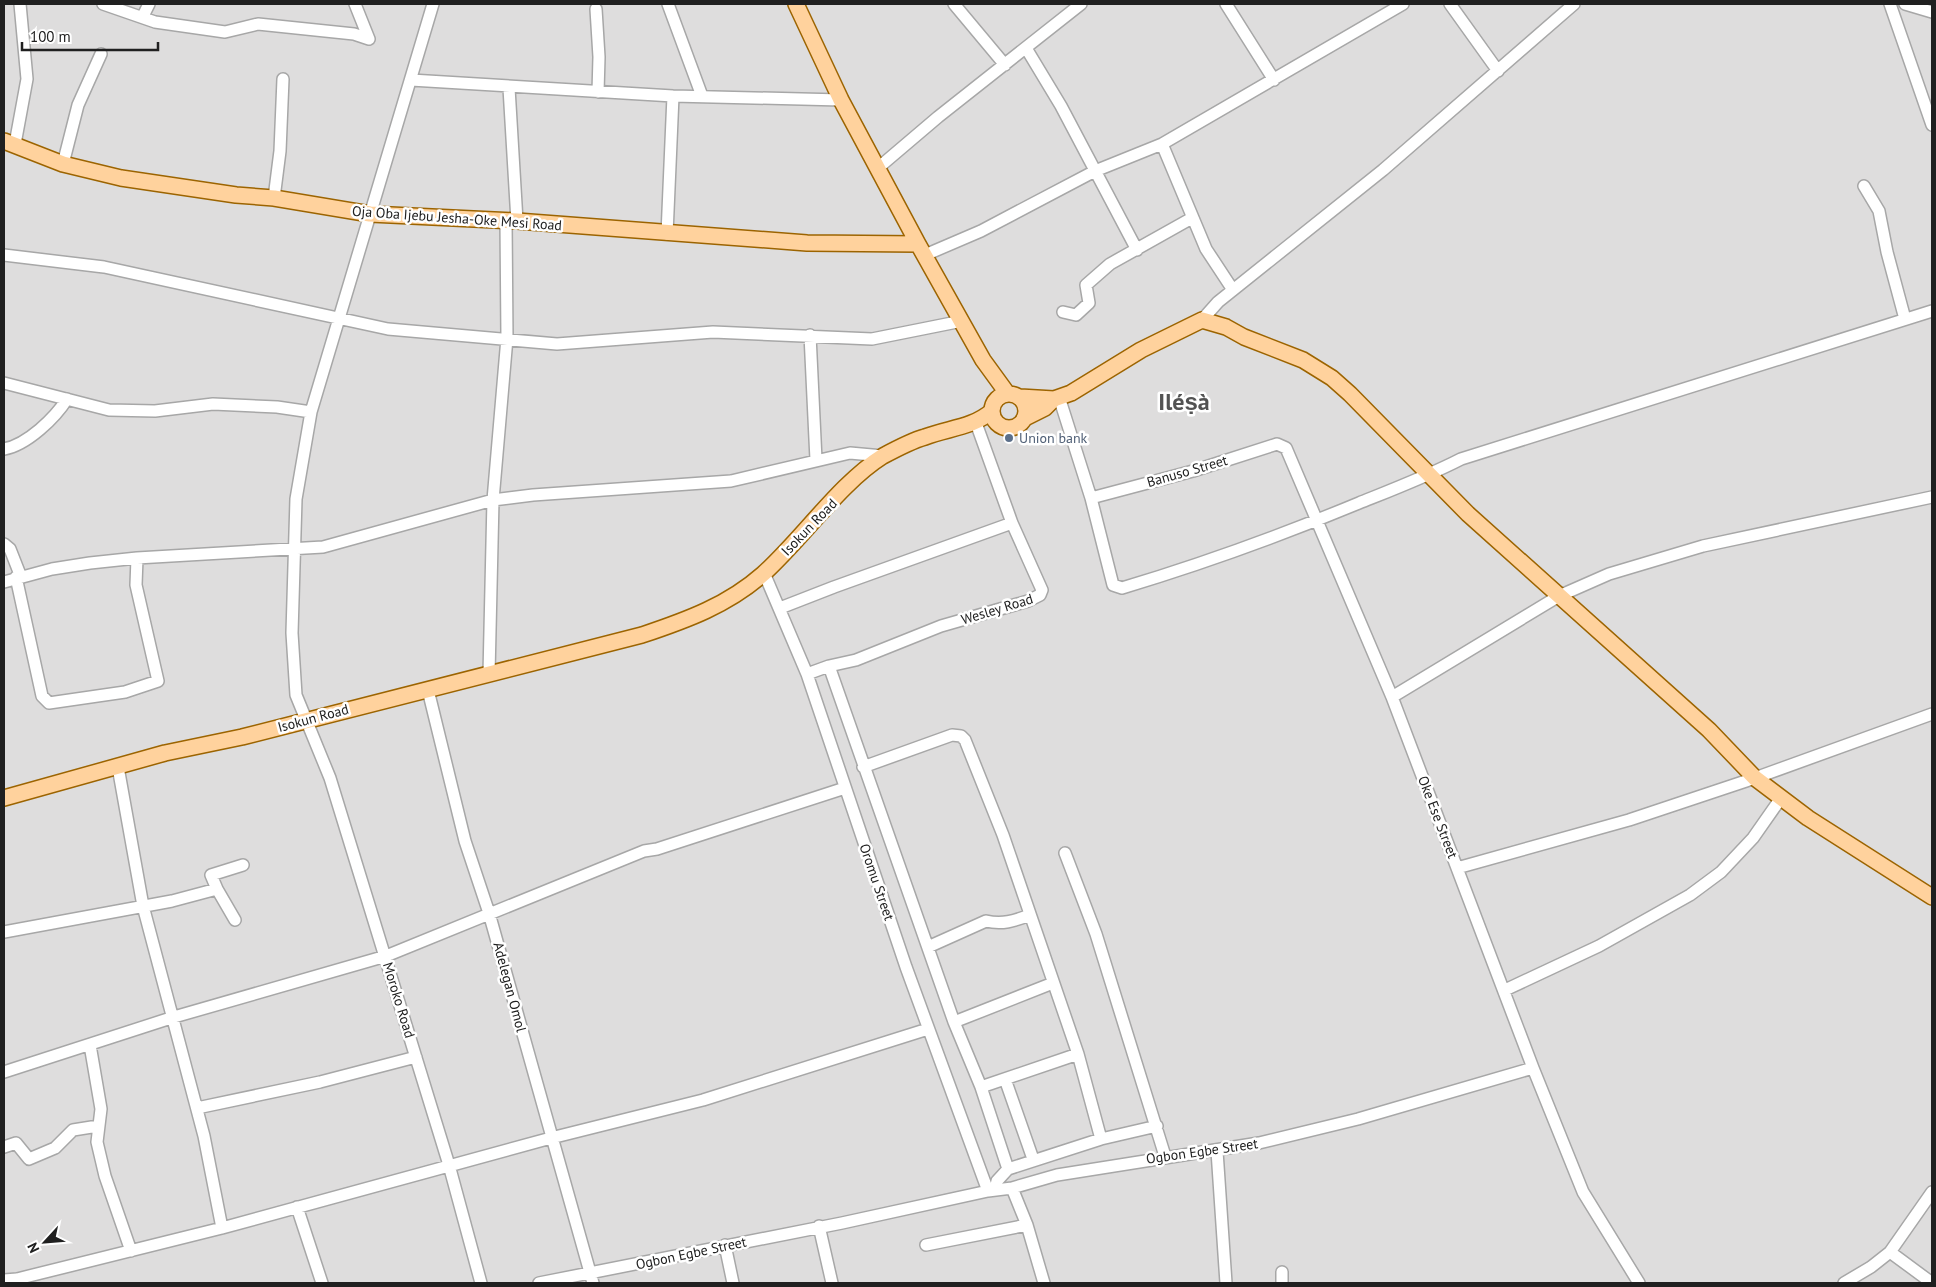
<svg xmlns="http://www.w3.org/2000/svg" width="1936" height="1287" font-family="'PT Sans',sans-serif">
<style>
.residential{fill:#dedddd}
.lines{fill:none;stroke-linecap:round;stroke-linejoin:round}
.minor-casing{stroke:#a7a7a7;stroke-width:14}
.major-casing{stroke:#9c6400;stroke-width:18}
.minor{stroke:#fff;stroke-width:11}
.major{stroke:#ffd29d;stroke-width:15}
.service-dot{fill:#5c6f8a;stroke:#fff;stroke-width:2}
.labels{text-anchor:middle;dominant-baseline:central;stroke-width:5;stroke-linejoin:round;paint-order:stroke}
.street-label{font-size:14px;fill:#202020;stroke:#fff}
.service-label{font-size:14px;fill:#4e5e75;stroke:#fff;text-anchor:start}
.town-label{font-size:24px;font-weight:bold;fill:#535353;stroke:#fff}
</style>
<rect width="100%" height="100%" fill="#f1ede6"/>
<!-- residential -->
<path class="residential" d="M4,4H1932V1283H4Z"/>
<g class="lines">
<defs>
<path id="minor" d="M103,4L155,22L225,32L258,24L354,34L369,39
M355,4L369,39
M433,4L311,412L296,499L292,633L296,695L330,778L449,1165L481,1283
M668,4L702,96
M954,4L1005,65
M1226,4L1274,80
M1450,4L1498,71
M1890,4L1932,125
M1905,4L1932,12
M596,9L599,57L598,92
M143,16L149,4
M1026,48L1061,106L1137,250
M411,80L673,96L841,100
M509,88L517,221
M15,144L27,79L20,4
M1162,144L1206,249L1233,290
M63,164L78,105L101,54
M878,168L938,117L1081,4
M1864,186L1879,211L1887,252L1905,319
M274,198L280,151L283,79
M667,234L673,96
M4,255L104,267L388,329L557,344L713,332L872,339L962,321
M925,255L981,231L1095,171L1162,144L1403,4
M1063,312L1076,315L1089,303L1086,285L1110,264L1192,218
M1202,320L1218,302L1383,170L1574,4
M810,335L816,460
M4,383L109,410L155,411L213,404L277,407L311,412
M1059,397L1091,498L1113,585L1122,588C1202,564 1282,535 1359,503C1394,489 1428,476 1461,459L1932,311
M4,449C27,445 55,418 67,399
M1091,498L1193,471L1277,444L1286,448L1392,697L1533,1068L1583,1192L1639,1283
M4,544L10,549L21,577
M764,573L807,674L906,967L988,1191
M16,577L42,696L49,703L125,692L158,681L136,585L137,558
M4,582L52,569L90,563L137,558L323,547L493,500L533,495L731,481L850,453L883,456
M780,608L834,587L1012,523
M829,666L954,1022L981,1087L1008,1169
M489,674L493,500L507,338L506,221
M807,674L829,666L856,660L941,626L1028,601L1040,595L1042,590L1012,523L976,423
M428,690L465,841L489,913L593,1283
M1392,697L1559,596L1609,574L1703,546L1932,497
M118,767L143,906L204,1136L222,1228
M863,767L952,735L961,736L965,740L1003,835L1078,1054L1101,1139
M1065,853L1096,934L1165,1156
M1457,868L1629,820L1755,778L1932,714
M217,889L211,875L243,865
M4,932L172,901L217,889L235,920
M928,947L986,921C1002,925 1014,921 1030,915
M1505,990L1599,946L1690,895L1721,872L1753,838L1781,798
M954,1022L1053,983
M90,1045L101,1109L97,1142L105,1176L131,1251
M4,1072L174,1017L386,956L644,851L657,849L845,788
M1005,1079L1033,1159
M981,1087L1078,1054
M197,1108L320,1082L416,1057
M4,1147L16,1143L29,1159L55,1148L73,1130L98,1126
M1217,1151L1226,1283
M1012,1188L1027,1225L1044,1283
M995,1189L997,1181L1008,1169L1101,1139L1157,1126
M297,1207L322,1283
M819,1226L832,1283
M725,1245L733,1283
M926,1245L1027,1225
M1890,1252L1932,1283
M1282,1272V1283
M4,1280L17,1279L222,1228L551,1138L703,1100L928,1029
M539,1283L842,1223L988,1191L1012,1188L1057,1175L1259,1143L1358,1119L1533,1068
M1844,1283L1871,1267L1890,1252L1932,1192"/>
<path id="major" d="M796,4L841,100L918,244L983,360L1007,393
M4,141L63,164L121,178L236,195L274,198L370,214L517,221L807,243L918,244
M992 411a17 17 0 1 1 34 0a17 17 0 1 1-34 0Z
M1020,397L1054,399
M1025,418L1045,408L1054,399L1071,393L1141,350L1202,320L1226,327L1244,337L1303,360L1332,378L1350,394L1468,514L1709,730L1755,778L1808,818L1932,897
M4,798L165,753L242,737L642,635C687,620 728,605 763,574C802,539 840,483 883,456C896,449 911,441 925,437C948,428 972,428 992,411"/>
</defs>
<!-- minor casing -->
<use href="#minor" class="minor-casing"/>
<!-- major casing -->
<use href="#major" class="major-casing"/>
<!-- minor -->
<use href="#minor" class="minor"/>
<!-- major -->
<use href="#major" class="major"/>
</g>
<!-- markers -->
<circle class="service-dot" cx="1009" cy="438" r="5"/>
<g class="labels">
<!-- street labels -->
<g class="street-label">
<text transform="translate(457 218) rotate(4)">Oja Oba Ijebu Jesha-Oke Mesi Road</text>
<text transform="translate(1187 471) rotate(-16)">Banuso Street</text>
<text transform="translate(809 527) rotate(-46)">Isokun Road</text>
<text transform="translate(997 609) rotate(-17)">Wesley Road</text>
<text transform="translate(313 718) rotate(-15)">Isokun Road</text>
<text transform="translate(1438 817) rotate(69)">Oke Ese Street</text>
<text transform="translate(877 882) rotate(71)">Oromu Street</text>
<text transform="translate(510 987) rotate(75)">Adelegan Omol</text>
<text transform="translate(399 1000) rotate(73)">Moroko Road</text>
<text transform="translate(1202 1151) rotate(-8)">Ogbon Egbe Street</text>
<text transform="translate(691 1253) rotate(-12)">Ogbon Egbe Street</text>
</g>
<!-- service labels -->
<g class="service-label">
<text x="1019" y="438">Union bank</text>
</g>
<!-- town labels -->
<g class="town-label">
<text x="1184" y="401">Iléṣà</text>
</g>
</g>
<!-- border -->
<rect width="1936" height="1287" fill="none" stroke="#202020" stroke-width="10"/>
<!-- north arrow -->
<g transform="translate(45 1242) rotate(244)" stroke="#ffffff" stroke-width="4" paint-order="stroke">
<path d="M0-4L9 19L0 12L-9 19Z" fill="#202020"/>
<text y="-8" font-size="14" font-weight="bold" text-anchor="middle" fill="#202020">N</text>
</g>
<!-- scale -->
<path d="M22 42v8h136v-8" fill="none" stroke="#202020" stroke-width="2.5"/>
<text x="30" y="42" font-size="15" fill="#202020" stroke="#ffffff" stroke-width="4" paint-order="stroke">100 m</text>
</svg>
